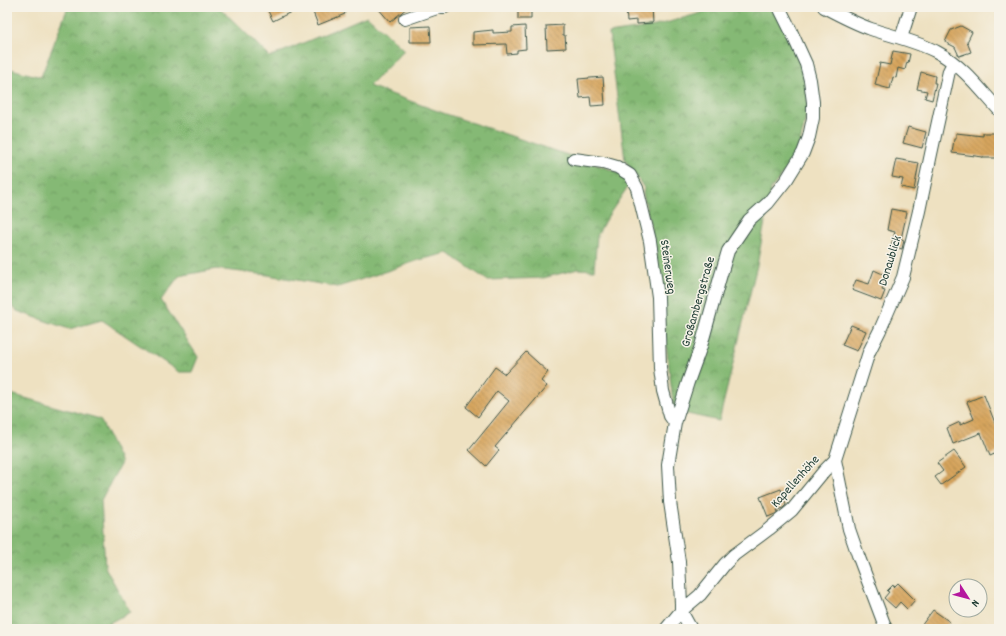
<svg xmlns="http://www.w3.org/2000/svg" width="1006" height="636" font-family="Dekko,sans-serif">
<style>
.forest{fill:url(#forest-crowns);stroke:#527b54}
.building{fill:url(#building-back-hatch)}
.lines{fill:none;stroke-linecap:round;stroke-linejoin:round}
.minor-casing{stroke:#3e5649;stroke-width:14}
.minor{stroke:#fff;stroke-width:12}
.labels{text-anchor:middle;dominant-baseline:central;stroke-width:3;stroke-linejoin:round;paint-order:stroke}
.street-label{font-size:13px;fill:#1f3d34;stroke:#f7f3e8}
</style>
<defs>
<pattern id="forest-crowns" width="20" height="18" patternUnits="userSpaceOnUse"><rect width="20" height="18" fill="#85b974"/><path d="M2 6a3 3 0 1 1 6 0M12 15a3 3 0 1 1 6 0" fill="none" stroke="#6c9860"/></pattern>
<pattern id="building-back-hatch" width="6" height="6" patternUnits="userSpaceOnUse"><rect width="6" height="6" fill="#d7a55d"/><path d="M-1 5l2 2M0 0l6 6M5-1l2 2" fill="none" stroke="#ae884e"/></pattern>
</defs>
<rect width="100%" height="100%" fill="#f7f3e8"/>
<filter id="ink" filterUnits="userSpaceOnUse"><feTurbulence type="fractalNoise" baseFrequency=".025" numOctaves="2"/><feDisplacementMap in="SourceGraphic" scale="8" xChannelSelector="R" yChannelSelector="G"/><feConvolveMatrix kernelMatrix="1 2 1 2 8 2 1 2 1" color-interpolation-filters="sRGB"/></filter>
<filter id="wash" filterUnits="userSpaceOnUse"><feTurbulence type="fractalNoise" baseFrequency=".012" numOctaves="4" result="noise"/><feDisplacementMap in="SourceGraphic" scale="16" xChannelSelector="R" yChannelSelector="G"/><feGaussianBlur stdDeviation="0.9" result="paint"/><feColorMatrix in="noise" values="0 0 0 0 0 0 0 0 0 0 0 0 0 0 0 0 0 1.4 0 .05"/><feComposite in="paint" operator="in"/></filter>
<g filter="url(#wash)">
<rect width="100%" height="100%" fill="#eee1c1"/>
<!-- forest -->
<path class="forest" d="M68,7H219L270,57L367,16L404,50L369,86L443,113L621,173L629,185L604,222L597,236L594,270L578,269L543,278L487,280L448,253L419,260L390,270L338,287L268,275L216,269L179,276L161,300L198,357L192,372H179L102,320L69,329L17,311L7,302V68L41,77Z
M712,7H772L782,23L797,55L805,78L808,100L805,121L800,143L790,164L771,189L757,265L719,421L674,411L655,247L643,193L644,188L625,160L609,33L655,26L701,13Z
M7,393L100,419L121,463L101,500L105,567L130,612L109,623L110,629H7Z"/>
<g id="blocks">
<!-- building -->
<path class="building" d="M266,7H301L273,21Z
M311,7H342L345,14L318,25Z
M377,7H408L390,22Z
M626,7H652L653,23L637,24V20L627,21Z
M518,9H531V19H518Z
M563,25V35H565L566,48L547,49L546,26Z
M430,26L431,42H410V27Z
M525,26L526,49L517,50V53L507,54L506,44L473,45V32L493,30V33L512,32V27Z
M961,26L972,32L967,42L971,52L959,56L955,47L945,42L951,30Z
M893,51L910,54L908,63L907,62L905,70L898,68L896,78L893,77L890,89L875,85L880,63L890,65Z
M921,72L935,76L934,83H936L932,100L925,98L927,91L917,89Z
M603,77L605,105L591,106L590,97L580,98L578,79Z
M908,127L926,132L922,148L903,143Z
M956,133L983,136V133H999V158H983V157L952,153L954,139H956Z
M896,159L919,163L914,190L901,187L903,179L892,177Z
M891,209L907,212L901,239L904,240L902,249L891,246L895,232L887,230Z
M874,270L887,276L882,290L885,291L881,301L852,290L856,280L869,284Z
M851,325L866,331L857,351L842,345Z
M526,352L548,372L541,381L547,386L495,447L499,450L486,466L469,450L509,401L497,391L478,417L466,407L495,367L505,374Z
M984,395L999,433V452L990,456L981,433L953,444L947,428L960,422V425L974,419L967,402Z
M954,451L966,467L941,485L935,477L943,471L937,463Z
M781,489L786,505L783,508L777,510L778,512L775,514L768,517L760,497Z
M898,583L915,600L907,609L900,602L895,608L884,598L889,592L887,591L893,585L894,587Z
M933,610L950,622L945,629H925L921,626Z"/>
</g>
</g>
<g filter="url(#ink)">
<use href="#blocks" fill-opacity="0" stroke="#3e5649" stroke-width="1"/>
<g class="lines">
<defs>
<path id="minor" d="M824,7C839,15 854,23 871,29C892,36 916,41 937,52C962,65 980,89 999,110
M405,19L440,7H445
M901,38L911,7
M574,159L603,163L617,167L630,175L637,188L650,241L658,297L660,368L663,391L670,416L675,423
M835,460L849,529L858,555L886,629
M681,611L700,595L725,564L734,555L769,529L792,510L824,471L835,460L869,352L880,330L903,277L919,211L931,154L949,71L953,63
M681,611L691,629
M666,629L681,611V604L679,562L670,502L668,465L675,423L688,382L701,346L720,278L728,251L749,220L768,203L787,179L803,153L809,137L813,118V102L810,80L806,64L790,29L779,7"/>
</defs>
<!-- minor casing -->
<use href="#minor" class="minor-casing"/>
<!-- minor -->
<use href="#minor" class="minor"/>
</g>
</g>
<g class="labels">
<!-- street labels -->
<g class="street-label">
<text transform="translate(891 261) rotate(-73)">Donaublick</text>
<text transform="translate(667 267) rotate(82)">Steinerweg</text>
<text transform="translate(699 302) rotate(-74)">Großambergstraße</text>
<text transform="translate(796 482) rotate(-48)">Kapellenhöhe</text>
</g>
</g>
<!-- margin -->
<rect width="1006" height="636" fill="none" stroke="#f7f3e8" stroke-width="24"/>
<!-- north arrow -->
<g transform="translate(968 598) rotate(126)"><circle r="19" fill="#f7f3e8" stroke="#a1aaa0"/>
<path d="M0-3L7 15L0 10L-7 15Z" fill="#b5179e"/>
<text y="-6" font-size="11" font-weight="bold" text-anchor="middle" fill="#1f3d34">N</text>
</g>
</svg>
